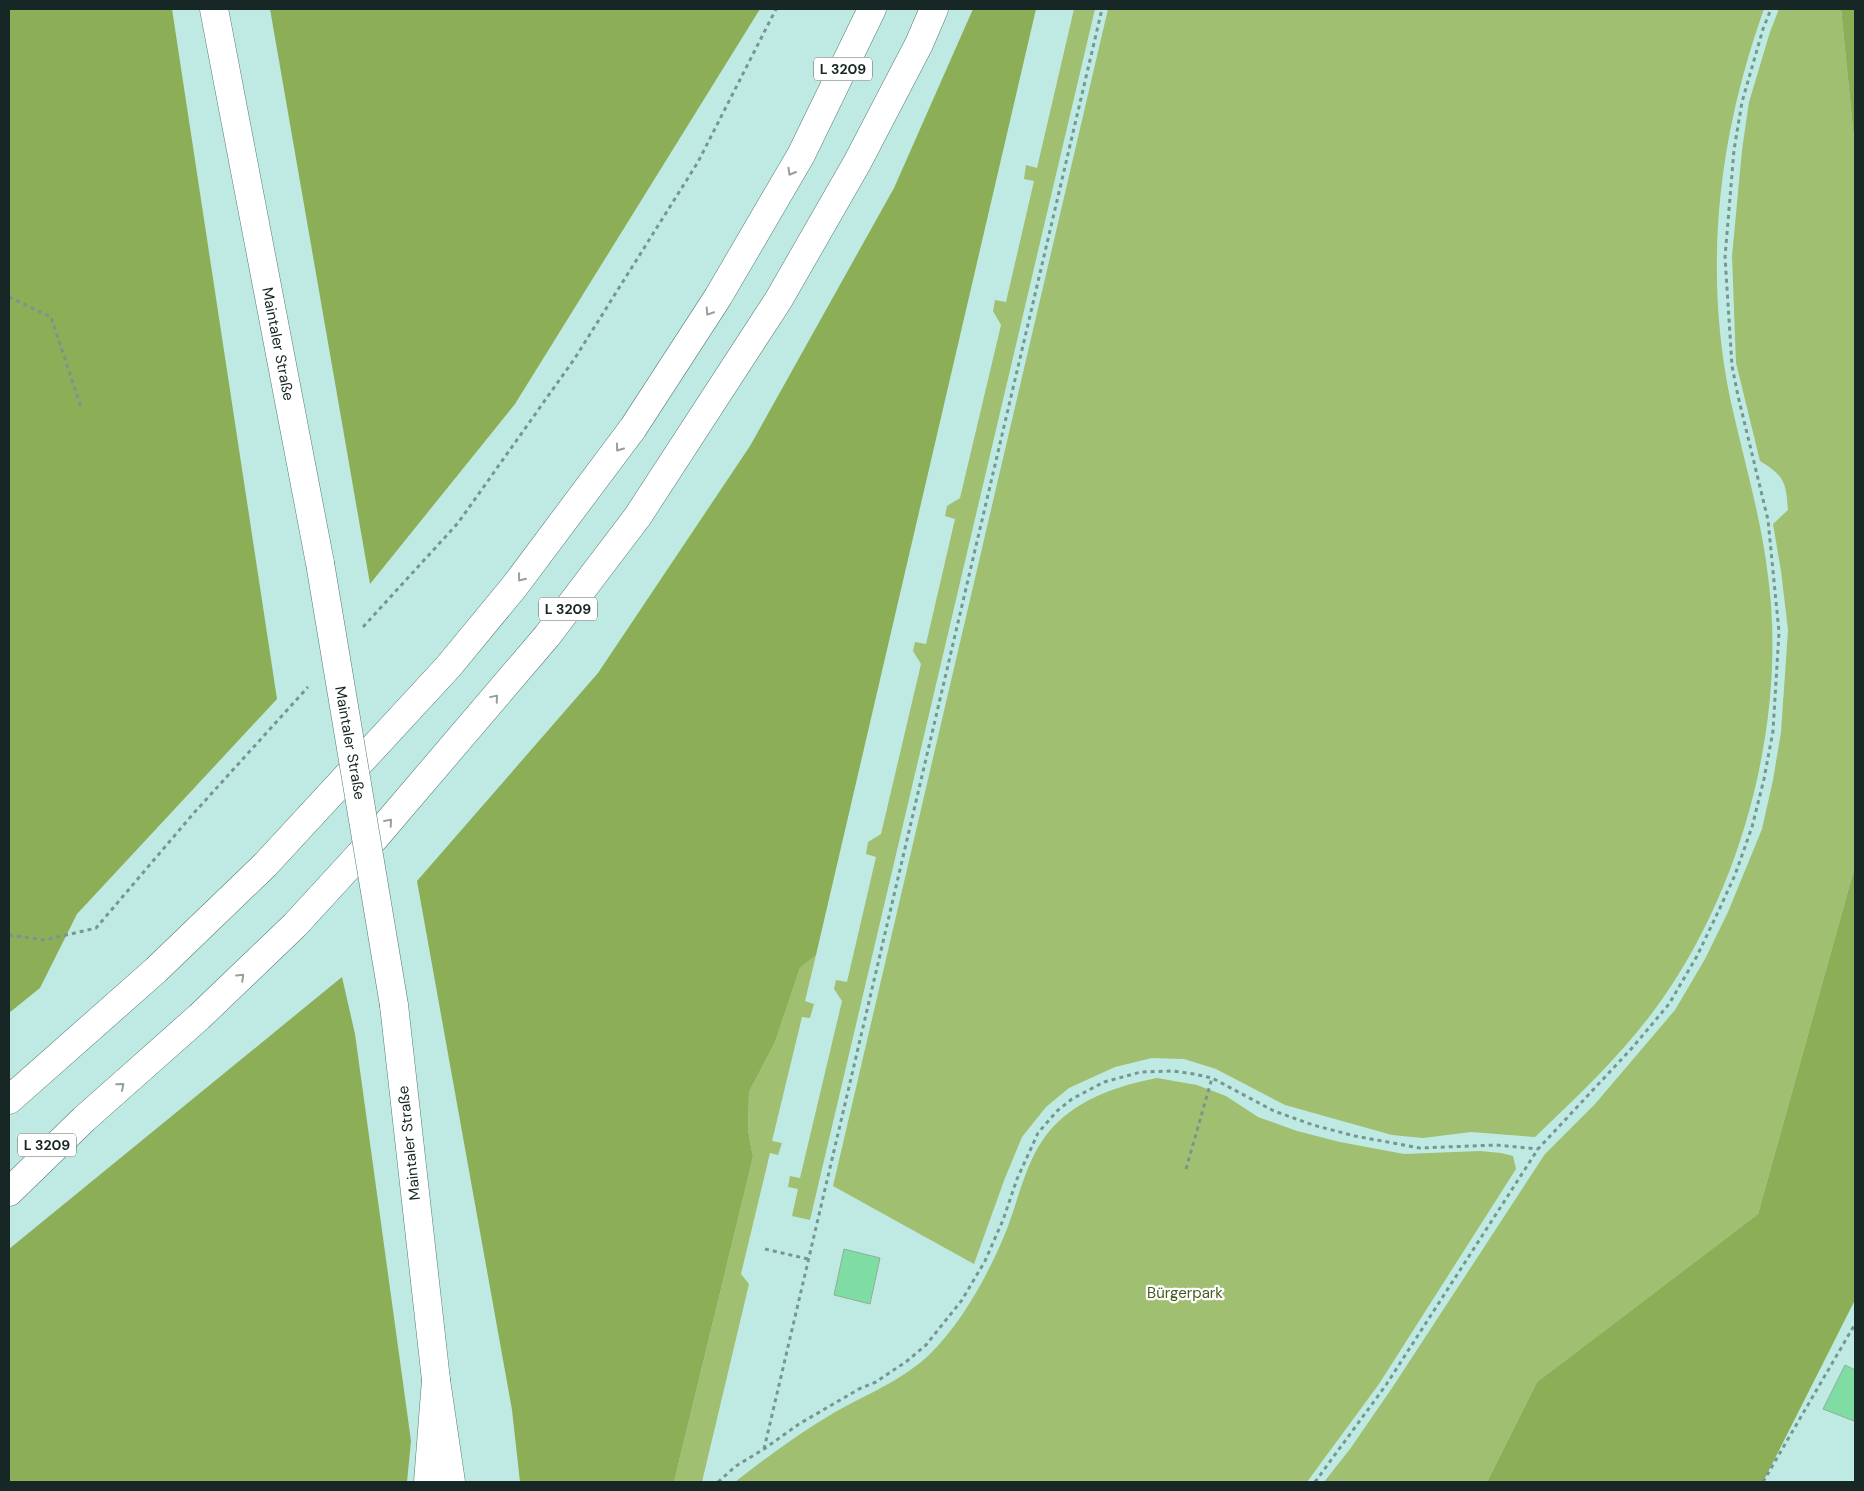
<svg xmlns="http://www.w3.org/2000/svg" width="1864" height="1491" font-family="'DM Sans',sans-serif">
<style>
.green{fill:#a0bf71}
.forest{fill:#8cae56}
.building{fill:#7fdca2;stroke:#8faf99}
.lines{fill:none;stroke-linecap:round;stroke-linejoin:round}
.major-casing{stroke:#537b75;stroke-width:29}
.highway-casing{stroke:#537b75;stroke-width:29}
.path{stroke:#779691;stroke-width:3;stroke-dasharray:4 4;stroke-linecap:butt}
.major{stroke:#fff;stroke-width:28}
.highway{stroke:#fff;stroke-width:28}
.major-bridge-casing{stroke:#537b75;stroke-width:29;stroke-linecap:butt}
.major-bridge{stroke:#fff;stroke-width:28}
.oneway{stroke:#979e9d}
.labels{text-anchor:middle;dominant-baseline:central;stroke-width:4.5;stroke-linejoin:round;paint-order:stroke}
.shield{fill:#fff;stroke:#5d6866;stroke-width:1}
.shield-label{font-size:14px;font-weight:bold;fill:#172725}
.street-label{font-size:15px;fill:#172725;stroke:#fff}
.park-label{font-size:15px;fill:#455b1e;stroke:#fff}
</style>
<rect width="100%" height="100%" fill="#bfeae3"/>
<!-- green -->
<path class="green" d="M1074,9H1095L810,1220L792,1216L798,1189L788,1187L790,1176L800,1178L842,1001L834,989L836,980L847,982L876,857L866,854L868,842L881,834L921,664L913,651L915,642L926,644L955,519L945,516L947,506L960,498L1001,325L993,311L995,300L1006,302L1034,181L1024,179L1026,165L1037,168Z
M1108,9H1764C1719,135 1703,265 1730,398C1743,457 1761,516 1768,576C1787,717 1744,882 1663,998C1627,1050 1580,1094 1535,1137L1471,1132L1423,1138L1392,1135L1285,1105L1216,1069L1184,1059L1152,1058L1115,1067L1069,1088L1046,1107L1022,1137L1005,1178L974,1264L833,1186Z
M1779,9H1841L1855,149V866L1758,1214L1537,1382L1487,1482H1324L1350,1449L1392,1388L1545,1154L1595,1104L1675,1010L1705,959L1728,912L1762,829L1773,780L1781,732L1788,630L1781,571L1773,524L1788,510C1786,481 1784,476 1760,461L1736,363L1732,256L1742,150L1749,102L1770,32Z
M816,955L805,1001L814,1004L810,1018L802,1017L772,1141L782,1143L778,1155L770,1153L741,1274L749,1284L702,1482H674L753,1157L748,1130L749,1092L775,1042L800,968Z
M1157,1078L1197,1085L1226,1096L1258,1117L1297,1131L1340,1142L1404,1154L1480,1151L1501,1153L1513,1156L1516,1169L1379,1384L1307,1482H735C768,1456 801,1432 837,1411C869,1393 903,1380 930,1354C964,1320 989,1273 1007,1229C1020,1195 1027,1155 1053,1127C1080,1098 1120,1085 1157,1078Z"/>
<!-- forest -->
<path class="forest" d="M9,9H172L277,699L77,914L40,988L9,1013Z
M270,9H760L515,404L370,584Z
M973,9H1036L816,955L800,968L775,1042L749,1092L748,1130L753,1157L674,1482H520L512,1410L417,881L598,673L750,446L894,188Z
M1841,9H1855V149Z
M1855,866V1300L1763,1482H1487L1537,1382L1758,1214Z
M342,977L355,1034L411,1441L407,1482H9V1249Z"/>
<!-- building -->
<path class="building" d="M844,1249L880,1258L870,1304L834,1295Z
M1845,1365L1855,1370V1418L1854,1421L1823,1409Z"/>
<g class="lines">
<defs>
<path id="major" d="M214,9L320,563
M394,1005L436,1380L451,1482"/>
<path id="highway" d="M9,1100L156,970L265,865L448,667L514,587L633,428L718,297L801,155L872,9
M9,1192L84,1119L199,1017L295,925L373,840L547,636L638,516L779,299L857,163L919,44L934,9
M428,1482L436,1380"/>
</defs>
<!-- major casing -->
<use href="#major" class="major-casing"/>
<!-- highway casing -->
<use href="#highway" class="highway-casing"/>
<!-- path -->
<path class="path" d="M9,297L51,317L81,407
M363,627L458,523L575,358L698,162L776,9
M9,935L45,940L96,928L193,814L308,687
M1186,1169L1212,1078
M765,1249L808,1259
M764,1449L1102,9
M718,1482L736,1466L764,1449L799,1424L859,1389L876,1382L907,1361L926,1345L962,1300L985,1261L1003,1220L1017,1179L1038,1133L1057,1111L1072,1099L1104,1082L1141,1072L1173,1071L1194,1074L1212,1078L1274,1111L1313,1125L1355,1136L1420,1148L1496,1145L1538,1149
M1315,1482L1386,1385L1538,1149L1632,1048L1669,1004L1697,956L1719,910L1735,875L1752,827L1764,779L1773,731L1779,632L1768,520L1738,396L1732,366L1725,257L1734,150L1742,102L1763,29L1771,9
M1763,1482L1855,1324"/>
<!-- major -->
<use href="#major" class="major"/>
<!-- highway -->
<use href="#highway" class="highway"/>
<defs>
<path id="major-bridge" d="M320,563L394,1005"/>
</defs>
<!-- major-bridge casing -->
<use href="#major-bridge" class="major-bridge-casing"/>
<!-- major-bridge -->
<use href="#major-bridge" class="major-bridge"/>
</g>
<!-- one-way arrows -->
<defs><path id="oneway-chevron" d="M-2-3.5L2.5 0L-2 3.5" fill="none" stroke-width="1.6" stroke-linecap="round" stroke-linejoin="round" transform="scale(1.25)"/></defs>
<g class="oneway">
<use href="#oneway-chevron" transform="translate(791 172) rotate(120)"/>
<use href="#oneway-chevron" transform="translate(709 312) rotate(123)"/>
<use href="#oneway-chevron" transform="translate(619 448) rotate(126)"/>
<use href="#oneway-chevron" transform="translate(521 578) rotate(128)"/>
<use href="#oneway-chevron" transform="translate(495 698) rotate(-50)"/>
<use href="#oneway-chevron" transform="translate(389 822) rotate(-49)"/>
<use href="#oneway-chevron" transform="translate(241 977) rotate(-44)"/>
<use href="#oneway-chevron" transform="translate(121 1086) rotate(-41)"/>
</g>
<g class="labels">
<!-- shield labels -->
<g class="shield">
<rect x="814" y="57.5" width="58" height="23" rx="4"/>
<rect x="539" y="597.5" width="58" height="23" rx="4"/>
<rect x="18" y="1133.5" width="58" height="23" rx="4"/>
</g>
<g class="shield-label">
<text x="843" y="69">L 3209</text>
<text x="568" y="609">L 3209</text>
<text x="47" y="1145">L 3209</text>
</g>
<!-- street labels -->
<g class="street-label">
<text transform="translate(278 344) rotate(79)">Maintaler Straße</text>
<text transform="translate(350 743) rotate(80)">Maintaler Straße</text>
<text transform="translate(409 1143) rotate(-96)">Maintaler Straße</text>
</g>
<!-- park labels -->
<g class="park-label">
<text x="1185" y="1293">Bürgerpark</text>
</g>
</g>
<!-- border -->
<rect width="1864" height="1491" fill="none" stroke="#172725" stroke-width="20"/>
</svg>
